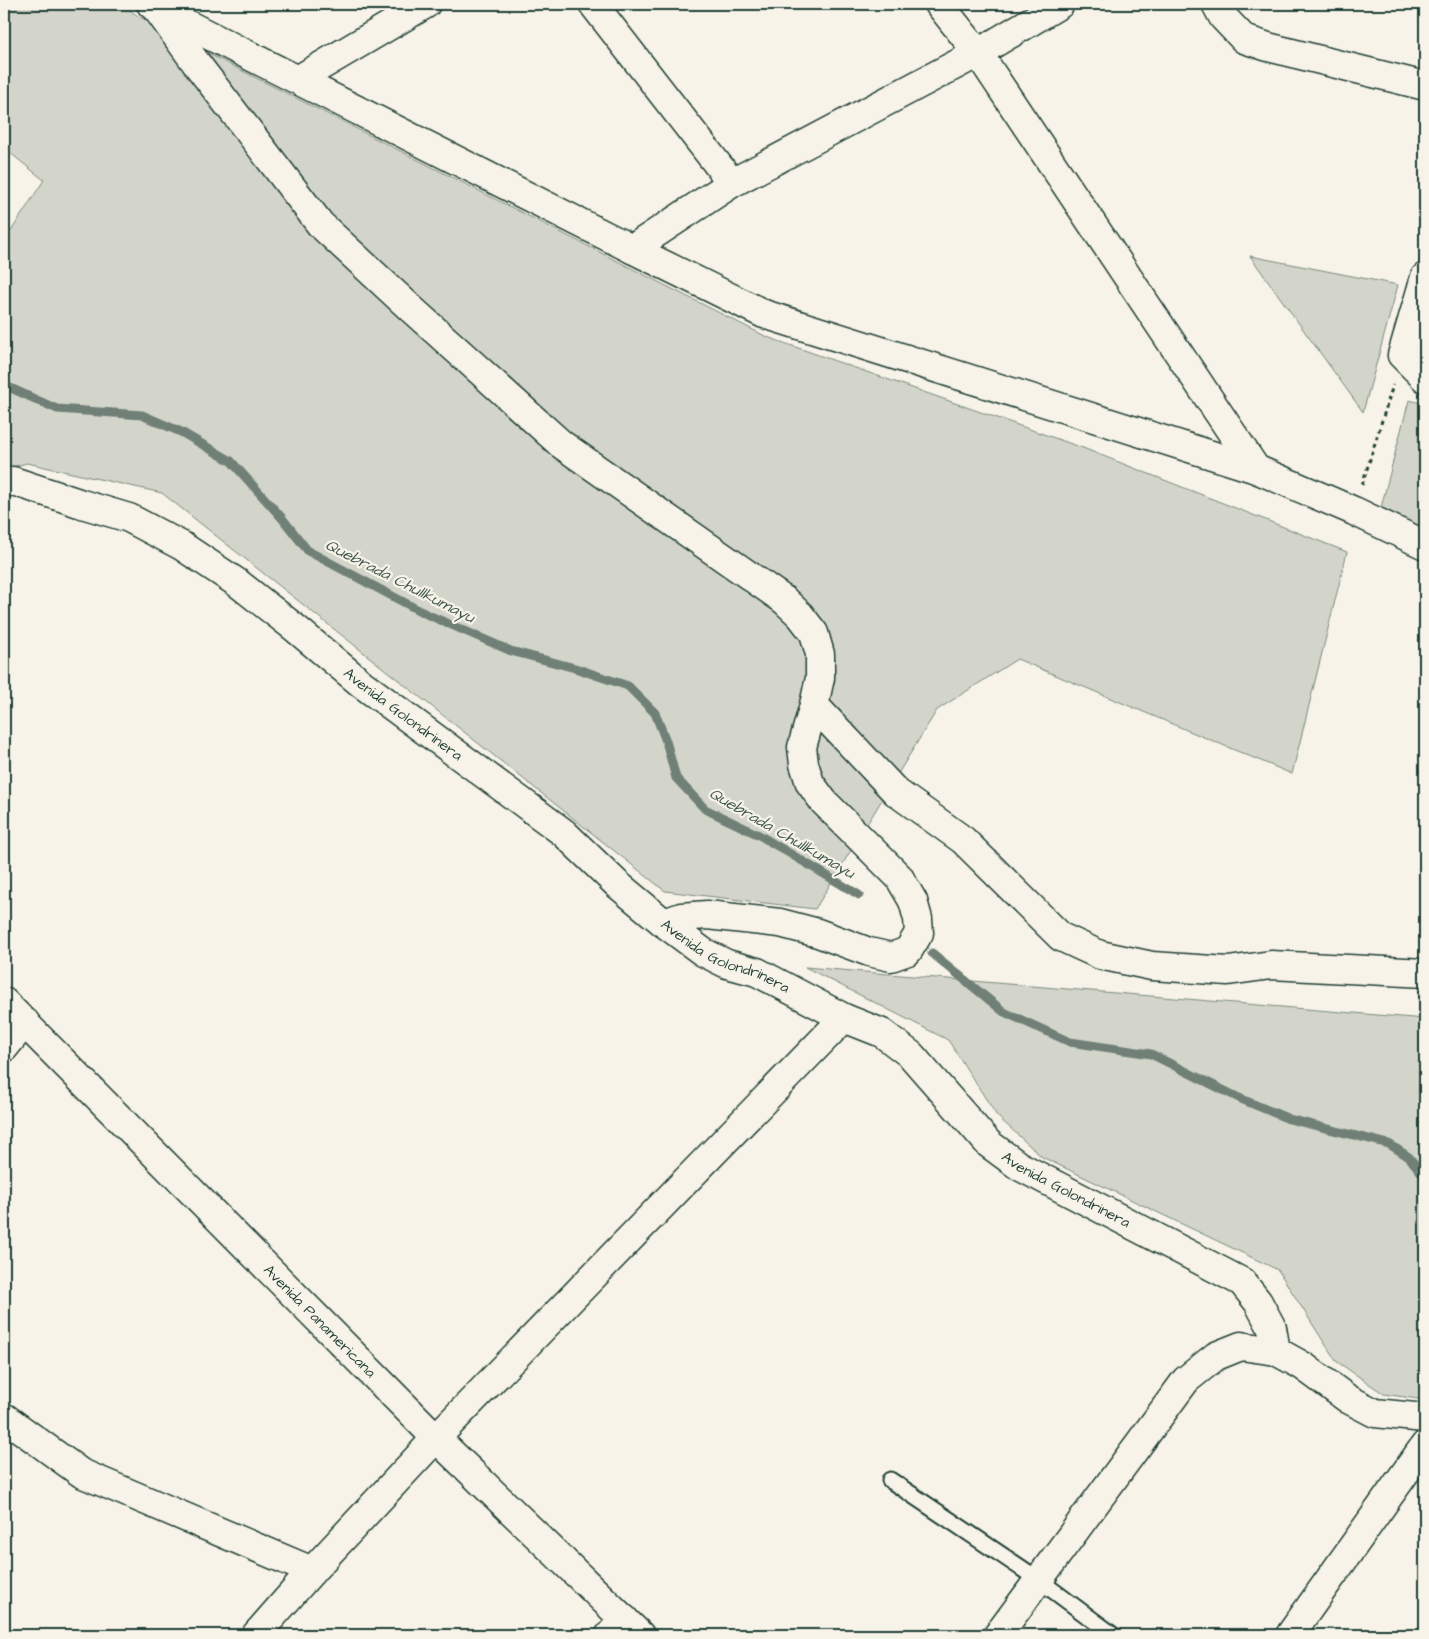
<svg xmlns="http://www.w3.org/2000/svg" width="1429" height="1639" font-family="'Architects Daughter',sans-serif">
<style>
.green{fill:#d3d5ca;stroke:#79897f}
.lines{fill:none;stroke-linecap:round;stroke-linejoin:round}
.stream{stroke:#6f8077;stroke-width:9}
.service-casing{stroke:#1f3d34;stroke-width:19}
.minor-casing{stroke:#1f3d34;stroke-width:31}
.tertiary-casing{stroke:#1f3d34;stroke-width:31}
.secondary-casing{stroke:#1f3d34;stroke-width:31}
.path{stroke:#1f3d34;stroke-width:3;stroke-dasharray:4 4;stroke-linecap:butt}
.service{stroke:#f7f3e8;stroke-width:15}
.minor{stroke:#f7f3e8;stroke-width:28}
.tertiary{stroke:#f7f3e8;stroke-width:28}
.secondary{stroke:#f7f3e8;stroke-width:28}
.labels{text-anchor:middle;dominant-baseline:central;stroke-width:4.5;stroke-linejoin:round;paint-order:stroke}
.street-label{font-size:15px;fill:#1f3d34;stroke:#f7f3e8}
.water-label{font-size:16px;font-style:italic;fill:#405950;stroke:#f7f3e8}
</style>
<rect width="100%" height="100%" fill="#f7f3e8"/>
<filter id="ink" filterUnits="userSpaceOnUse"><feTurbulence type="fractalNoise" baseFrequency=".02" numOctaves="2"/><feDisplacementMap in="SourceGraphic" scale="10" xChannelSelector="R" yChannelSelector="G"/><feConvolveMatrix kernelMatrix="1 2 1 2 8 2 1 2 1" color-interpolation-filters="sRGB"/></filter>
<g filter="url(#ink)">
<!-- green -->
<path class="green" d="M13,4H121L138,16L215,57L767,337L1083,448L1347,552L1292,774L1017,659L937,710L815,909L665,891L162,493L27,463L4,469V242L44,180L4,148V15Z
M1250,256L1398,285L1363,412Z
M1409,400L1425,404V532L1380,511Z
M805,967L1425,1019V1400L1384,1394L1336,1361L1278,1270L1042,1157L997,1116L948,1040Z"/>
<g class="lines">
<!-- stream -->
<path class="stream" d="M4,385L57,409L142,415L181,432L231,461L282,518L308,551L424,613L511,651L575,668L628,686L655,713L666,741L676,778L705,809L759,835L859,895
M932,953L1004,1012L1070,1042L1151,1054L1239,1098L1289,1119L1389,1144L1409,1157L1425,1177"/>
<defs>
<path id="service" d="M890,1480L1039,1580L1113,1635"/>
<g id="minor">
<path d="M160,4L157,9L196,63L320,224L407,305L561,444L784,600L800,615L814,633L820,654V678L814,705L802,747L804,764L810,783L824,802L899,877L913,901L918,919L919,933L908,951L891,957L869,952L818,933L780,923L707,915L681,917L664,923"/>
<path d="M593,4L732,183"/>
<path d="M939,4L978,53L1256,469"/>
<path d="M299,79L426,4"/>
<path d="M632,249L764,314L1256,469L1354,511L1425,545"/>
<path d="M1425,277L1402,355L1425,378"/>
<path id="s1" d="M4,483L13,481L82,504L129,518L182,546L239,584L295,628L362,684L564,833L617,884L664,923L703,952L727,964L757,972L844,1018L882,1033L911,1055L989,1144L1019,1166L1242,1282L1258,1302L1272,1328L1276,1351"/>
<path d="M814,705L896,792L963,840L1061,937L1100,955L1152,966L1228,971L1271,965L1425,973"/>
<path d="M4,1048L25,1022"/>
<path d="M4,1417L81,1473L312,1571"/>
<path d="M256,1635L312,1571L436,1438L844,1018"/>
<path d="M610,1635L624,1619"/>
<path d="M1290,1635L1425,1445"/>
</g>
<path id="tertiary" d="M151,4L157,9L632,249L732,183L978,53L1060,4
M1216,4L1223,17L1244,39L1268,47L1425,86
M998,1635L1186,1380L1216,1356L1241,1346L1276,1351L1303,1366L1348,1399L1375,1413L1425,1418"/>
<g id="secondary">
<path id="s2" d="M4,1002L436,1438L640,1635"/>
</g>
</defs>
<!-- service casing -->
<use href="#service" class="service-casing"/>
<!-- minor casing -->
<use href="#minor" class="minor-casing"/>
<!-- tertiary casing -->
<use href="#tertiary" class="tertiary-casing"/>
<!-- secondary casing -->
<use href="#secondary" class="secondary-casing"/>
<!-- path -->
<path class="path" d="M1362,485L1393,385"/>
<!-- service -->
<use href="#service" class="service"/>
<!-- minor -->
<use href="#minor" class="minor"/>
<!-- tertiary -->
<use href="#tertiary" class="tertiary"/>
<!-- secondary -->
<use href="#secondary" class="secondary"/>
</g>
</g>
<g class="labels">
<!-- street labels -->
<g class="street-label">
<text stroke="none"><textPath href="#s1" startOffset="469">Avenida Golondrinera</textPath></text>
<text stroke="none"><textPath href="#s1" startOffset="874">Avenida Golondrinera</textPath></text>
<text stroke="none"><textPath href="#s1" startOffset="1294">Avenida Golondrinera</textPath></text>
<text stroke="none"><textPath href="#s2" startOffset="449">Avenida Panamericana</textPath></text>
</g>
<!-- water labels -->
<g class="water-label">
<text transform="translate(400 581) rotate(27)">Quebrada Chullkumayu</text>
<text transform="translate(782 833) rotate(30)">Quebrada Chullkumayu</text>
</g>
</g>
<!-- margin -->
<rect width="1429" height="1639" fill="none" stroke="#f7f3e8" stroke-width="20"/>
<rect x="10" y="10" width="1409" height="1619" fill="none" stroke="#1f3d34" stroke-width="2" filter="url(#ink)"/>
</svg>
